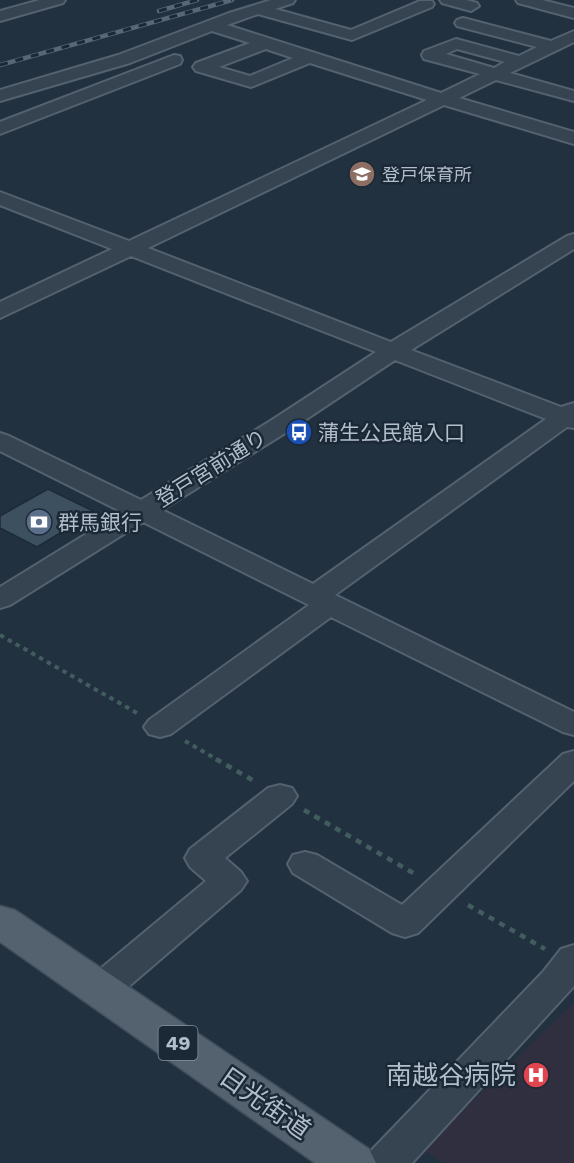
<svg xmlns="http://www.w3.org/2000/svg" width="574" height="1163" font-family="'Work Sans','Noto Sans JP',sans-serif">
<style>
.medical{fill:#302f40}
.building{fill:#3d5060;stroke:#1d2a37;stroke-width:1.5}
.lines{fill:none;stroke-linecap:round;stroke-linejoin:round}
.minor-casing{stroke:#54616e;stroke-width:4}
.major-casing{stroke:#3f4c59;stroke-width:3}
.path-far1{stroke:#425d5e;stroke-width:4;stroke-dasharray:4.5 4.5;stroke-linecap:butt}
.path{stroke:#425d5e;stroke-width:4.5;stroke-dasharray:6 6;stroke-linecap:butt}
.minor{fill:#364350;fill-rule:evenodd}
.major{fill:#546270;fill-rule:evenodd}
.rail-casing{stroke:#586777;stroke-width:4.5}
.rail{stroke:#1b2835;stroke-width:3;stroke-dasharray:8;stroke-linecap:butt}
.labels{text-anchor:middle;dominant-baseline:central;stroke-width:5;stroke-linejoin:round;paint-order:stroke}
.far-poi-label{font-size:18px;fill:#b2becb;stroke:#1b2835;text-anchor:start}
.shield{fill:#1b2835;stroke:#85919e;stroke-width:1.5}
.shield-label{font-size:20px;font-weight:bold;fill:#b2becb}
.poi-label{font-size:21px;fill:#b2becb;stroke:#1b2835;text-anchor:start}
.street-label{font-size:21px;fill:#b2becb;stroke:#1b2835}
.near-poi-label{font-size:26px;fill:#b2becb;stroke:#1b2835;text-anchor:end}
.near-street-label{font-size:26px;fill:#b2becb;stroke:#1b2835}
</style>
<rect width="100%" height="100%" fill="#223140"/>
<!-- medical -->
<path class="medical" d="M574,1002V1163H443L423,1149Z"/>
<!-- building -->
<path class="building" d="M48,489L95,512L37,547L0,528V516Z"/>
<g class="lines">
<defs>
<path id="minor" d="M40,0H65L63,3L0,21V11Z
M271,0H295L293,3L275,9L351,30L420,1H432L434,4L432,7L352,40L258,14L227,25L441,93L480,74L424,59L422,55L424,51L456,39L519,56L537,47L457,26L455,23L457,20L463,18L551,41L574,31V42L510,73L574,91V101L496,80L459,98L574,132V144L444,105L148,248L391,342L567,236L574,234V249L411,350L561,407L574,403V428L567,427L335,595L574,712V735L563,732L331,617L171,734L160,737L149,734L144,727L149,720L309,605L143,522L10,605L0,608V587L122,512L0,451V433L9,436L141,500L272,420L376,352L131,256L0,318V302L112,249L0,205V192L129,241L427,100L310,63L251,87L196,71L193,67L196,63L250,43L212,31L130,63L0,101V90L118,55L229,13ZM266,49L293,58L250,76L219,67ZM457,49L505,62L494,68L446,54ZM395,360L546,419L313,584L162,510L290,430Z
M440,0H466L477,3L479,6L471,11L442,3Z
M516,0H542L574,8V18L518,3Z
M174,55L180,56L182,60L180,64L0,134V122Z
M574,751V781L418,933L405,937L392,933L293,873L288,864L293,855L305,852L317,855L402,905L563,754Z
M280,785L292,788L297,796L292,804L225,858L241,872L247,881L241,890L113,1000L100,1005L87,1000L81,990L87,980L206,881L190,867L185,858L190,849L268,788Z
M574,945V986L412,1163H365L371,1151L543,972L561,949Z"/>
<path id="major" d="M0,906L15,910L369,1149L376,1163H315L0,942Z"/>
</defs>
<!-- minor casing -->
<use href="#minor" class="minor-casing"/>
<!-- major casing -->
<use href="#major" class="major-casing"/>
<!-- path-far1 -->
<path class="path-far1" d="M0,635L137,713
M185,741L218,760"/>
<!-- path -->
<path class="path" d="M216,759L254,781
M304,810L415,874
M468,905L545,949"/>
<!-- minor -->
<use href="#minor" class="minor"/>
<!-- major -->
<use href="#major" class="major"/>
<defs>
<path id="rail" d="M159,11L197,0
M0,65L232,0"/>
</defs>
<!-- rail casing -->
<use href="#rail" class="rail-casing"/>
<!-- rail -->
<use href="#rail" class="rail"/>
</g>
<!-- icons -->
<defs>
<symbol id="school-disc" viewBox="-11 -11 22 22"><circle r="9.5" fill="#8d6e63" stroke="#1b2835"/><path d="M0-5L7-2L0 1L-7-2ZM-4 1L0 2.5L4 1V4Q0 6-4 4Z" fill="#fff"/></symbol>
<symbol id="bus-disc" viewBox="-11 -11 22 22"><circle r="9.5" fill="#1a4fb4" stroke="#1b2835"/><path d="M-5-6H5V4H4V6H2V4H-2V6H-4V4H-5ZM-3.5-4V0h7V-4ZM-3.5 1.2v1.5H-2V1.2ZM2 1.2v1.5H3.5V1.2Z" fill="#fff"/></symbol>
<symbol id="bank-disc" viewBox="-11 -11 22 22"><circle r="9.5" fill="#5c6f8a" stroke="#1b2835"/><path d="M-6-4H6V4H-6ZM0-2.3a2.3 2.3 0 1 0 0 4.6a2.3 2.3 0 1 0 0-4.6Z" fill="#fff"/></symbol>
<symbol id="hospital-disc" viewBox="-11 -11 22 22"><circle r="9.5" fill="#e0444e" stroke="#1b2835"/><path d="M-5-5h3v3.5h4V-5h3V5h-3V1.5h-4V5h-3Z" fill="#fff"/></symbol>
</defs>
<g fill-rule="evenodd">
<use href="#school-disc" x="347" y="159" width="30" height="30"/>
<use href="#bus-disc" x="284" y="417" width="30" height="30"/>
<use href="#bank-disc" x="24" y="507" width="30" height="30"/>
<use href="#hospital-disc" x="521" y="1060" width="30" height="30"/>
</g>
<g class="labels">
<!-- far-poi labels -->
<g class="far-poi-label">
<text x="382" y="174">登戸保育所</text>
</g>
<!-- shield labels -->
<rect class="shield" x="158.5" y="1026" width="39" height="34" rx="4.5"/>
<g class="shield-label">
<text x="178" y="1043">49</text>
</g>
<!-- poi labels -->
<g class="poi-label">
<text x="318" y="432">蒲生公民館入口</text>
<text x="58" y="522">群馬銀行</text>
</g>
<!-- street labels -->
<g class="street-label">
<text transform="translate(211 468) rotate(-32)">登戸宮前通り</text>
</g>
<!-- near-poi labels -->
<g class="near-poi-label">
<text x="516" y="1075">南越谷病院</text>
</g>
<!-- near-street labels -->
<g class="near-street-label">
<text transform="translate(265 1103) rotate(35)">日光街道</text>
</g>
</g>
</svg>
